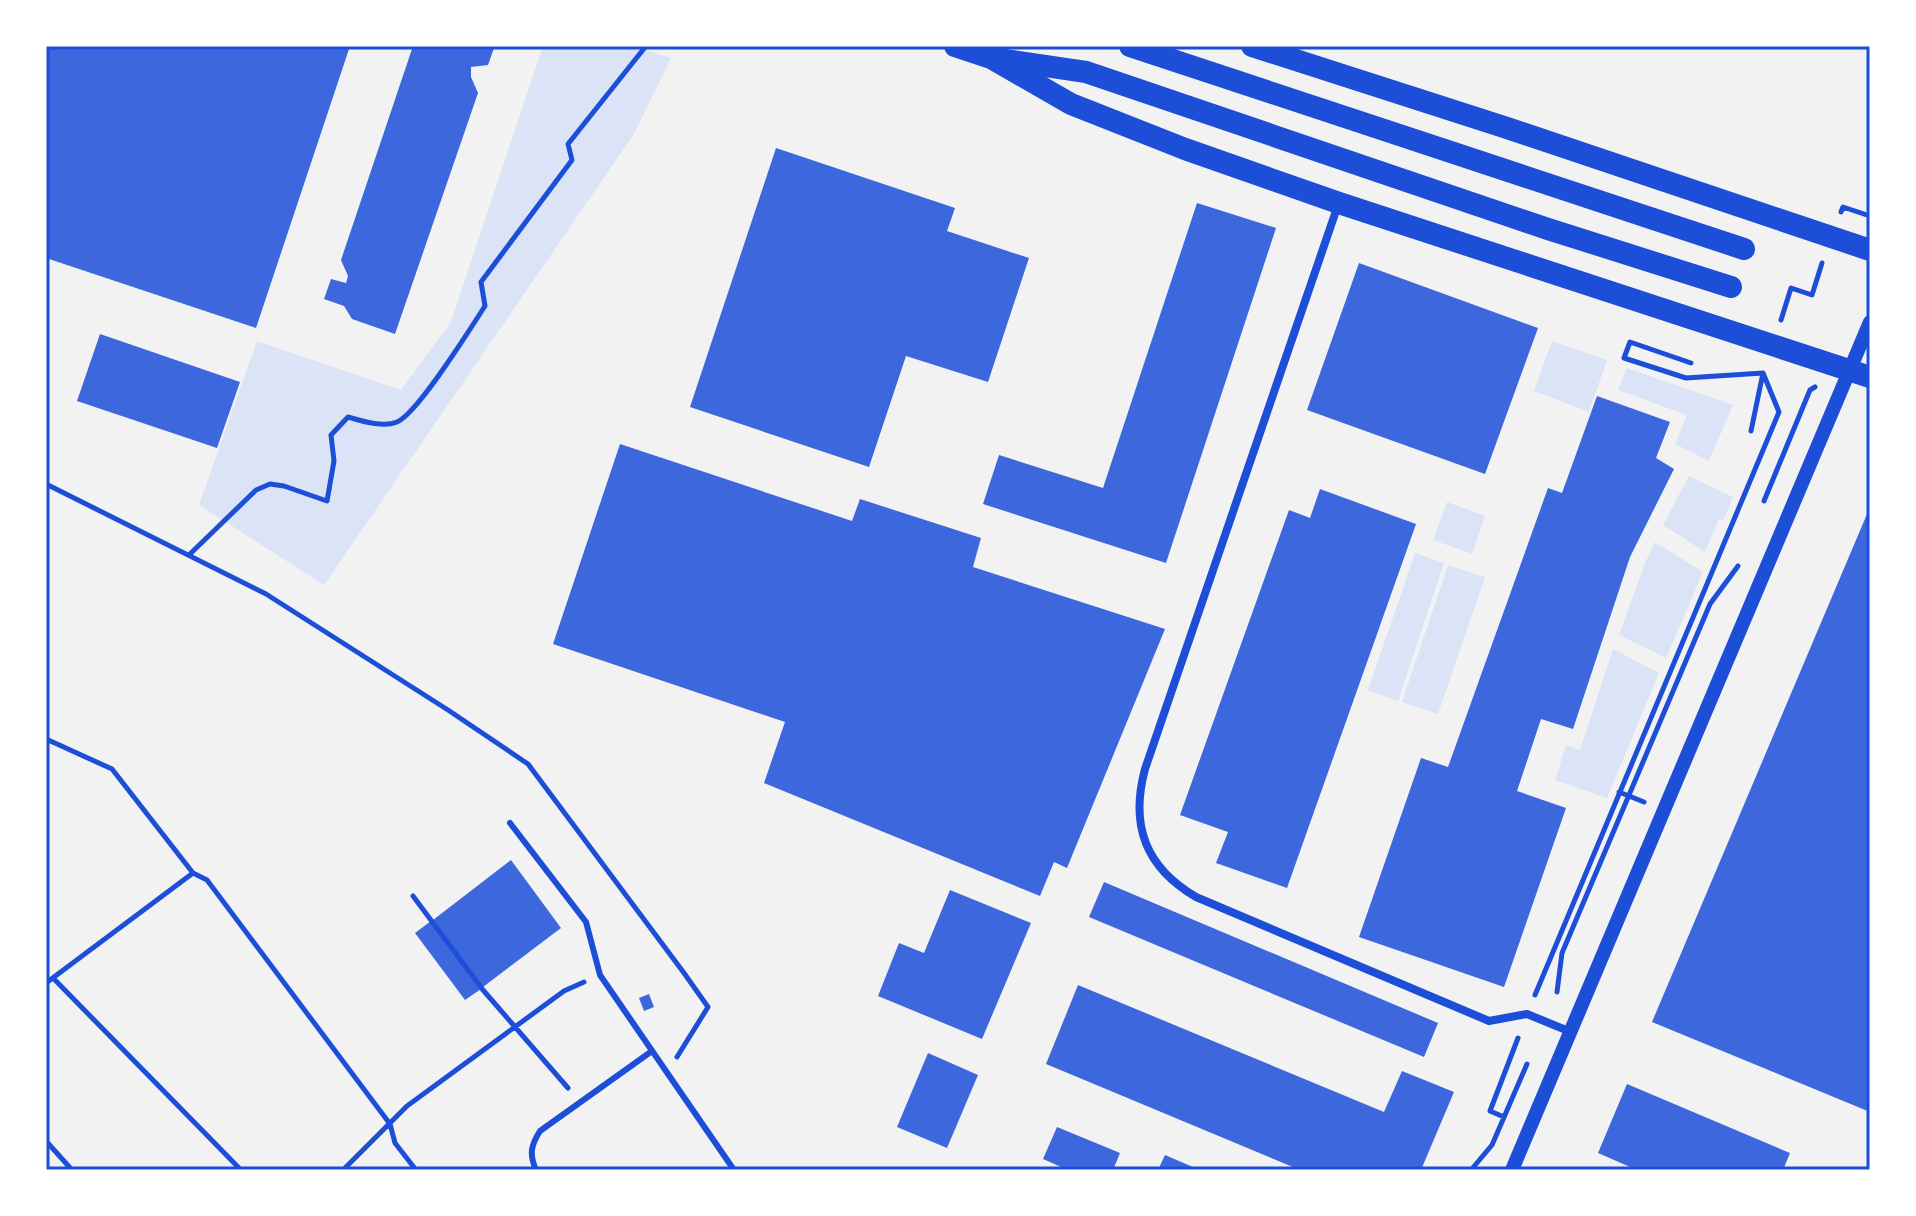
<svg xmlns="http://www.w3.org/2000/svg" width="1916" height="1216" font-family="'DejaVu Sans',sans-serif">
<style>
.green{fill:#dbe4f7}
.building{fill:#3d67dc}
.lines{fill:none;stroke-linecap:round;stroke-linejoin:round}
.path{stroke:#1d4ed8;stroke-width:5}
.service{stroke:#1d4ed8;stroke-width:6}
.minor{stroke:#1d4ed8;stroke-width:8}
.tertiary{stroke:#1d4ed8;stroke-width:14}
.trunk{stroke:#1d4ed8;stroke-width:22}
.neatline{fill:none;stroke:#1d4ed8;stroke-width:3}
</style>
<rect width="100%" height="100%" fill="#f2f2f2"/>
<!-- green -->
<path class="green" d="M543,46H634L671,58L634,134L324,585L199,505L257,341L401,390L451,322Z
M1552,341L1607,360L1589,412L1534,391Z
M1627,368L1733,405L1709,461L1675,444L1687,415L1618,390Z
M1689,476L1733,497L1723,521L1719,519L1705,552L1663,525Z
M1447,502L1485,516L1472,554L1433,540Z
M1655,542L1703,572L1666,658L1619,635L1645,563Z
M1415,553L1444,563L1398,701L1368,690Z
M1448,565L1485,577L1438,714L1402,702Z
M1613,649L1659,673L1607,798L1555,780L1566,745L1580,750Z"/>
<!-- building -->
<path class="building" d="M46,46H350L256,328L46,258Z
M413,46H489L494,48L488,65L471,67V77L478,93L395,334L352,319L344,306L324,299L331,279L346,283L348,276L341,260Z
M776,148L955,208L947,231L1029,258L988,382L906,356L869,467L690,407Z
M1197,203L1276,228L1166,563L983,504L999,455L1103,488Z
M1359,263L1538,328L1485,474L1307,410Z
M100,334L240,382L217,448L77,401Z
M1597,396L1670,422L1656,458L1674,469L1630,557L1573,729L1541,719L1517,791L1566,808L1504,987L1359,937L1421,758L1448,767L1548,488L1562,493Z
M620,444L852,521L860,499L981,538L973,567L1165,629L1067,868L1054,862L1040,896L764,783L785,722L553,644Z
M1320,489L1416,524L1287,888L1216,863L1228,832L1180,815L1289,510L1310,518Z
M1870,507V1112L1652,1022Z
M511,860L561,928L483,987L433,920Z
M1104,882L1438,1023L1424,1057L1089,917Z
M950,890L1031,923L982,1039L878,996L899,943L924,953Z
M431,921L481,989L465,1000L415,933Z
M1078,985L1384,1112L1402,1071L1454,1092L1421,1170H1300L1046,1064Z
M649,994L654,1007L644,1011L639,998Z
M928,1053L978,1075L947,1148L897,1127Z
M1627,1084L1790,1153L1783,1170H1637L1598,1153Z
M1057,1127L1120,1153L1113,1170H1068L1043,1159Z
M1165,1155L1200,1170H1158Z"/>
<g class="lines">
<!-- path -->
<path class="path" d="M1841,212L1843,207L1870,216
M1781,320L1791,288L1812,295L1822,263
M1751,431L1763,373
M46,484L266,594L448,710L528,764L684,973L708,1007L677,1057
M1764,501L1810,390L1815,387
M189,555L256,490L270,484L284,486L327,501L334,461L331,435L348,417C362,421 383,428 397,422C418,413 470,329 485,306L481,282L572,160L568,144L646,46
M46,739L112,769L193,873L207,880L390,1124L395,1143L416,1170
M1619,792L1644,802
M413,896L483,990L568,1088
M53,978L241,1170
M46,983L193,873
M1557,992L1562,953L1710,604L1738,566
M1535,995L1779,412L1763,373L1686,378L1624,358L1630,342L1691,363
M1504,1117L1490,1111L1518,1038
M46,1141L72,1170
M343,1170L407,1106L564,991L584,982
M1471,1170L1492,1145L1527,1064"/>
<!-- service -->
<path class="service" d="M510,823L586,922L600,975L734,1170
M536,1170C529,1154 531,1145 540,1131L652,1051"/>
<!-- minor -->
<path class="minor" d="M1338,205L1145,769C1130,825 1145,867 1196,897L1489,1021L1527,1014L1571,1032"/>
<!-- tertiary -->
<path class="tertiary" d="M1512,1170L1870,322"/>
<!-- trunk -->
<path class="trunk" d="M955,46L991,58L1086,72L1548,229L1731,287
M1130,46L1744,249
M1252,46L1504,127L1870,250
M991,58L1071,104L1185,149L1339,203L1870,377"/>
</g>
<!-- border -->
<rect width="1916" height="1216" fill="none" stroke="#ffffff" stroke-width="96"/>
<rect x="48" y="48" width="1820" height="1120" class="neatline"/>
</svg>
